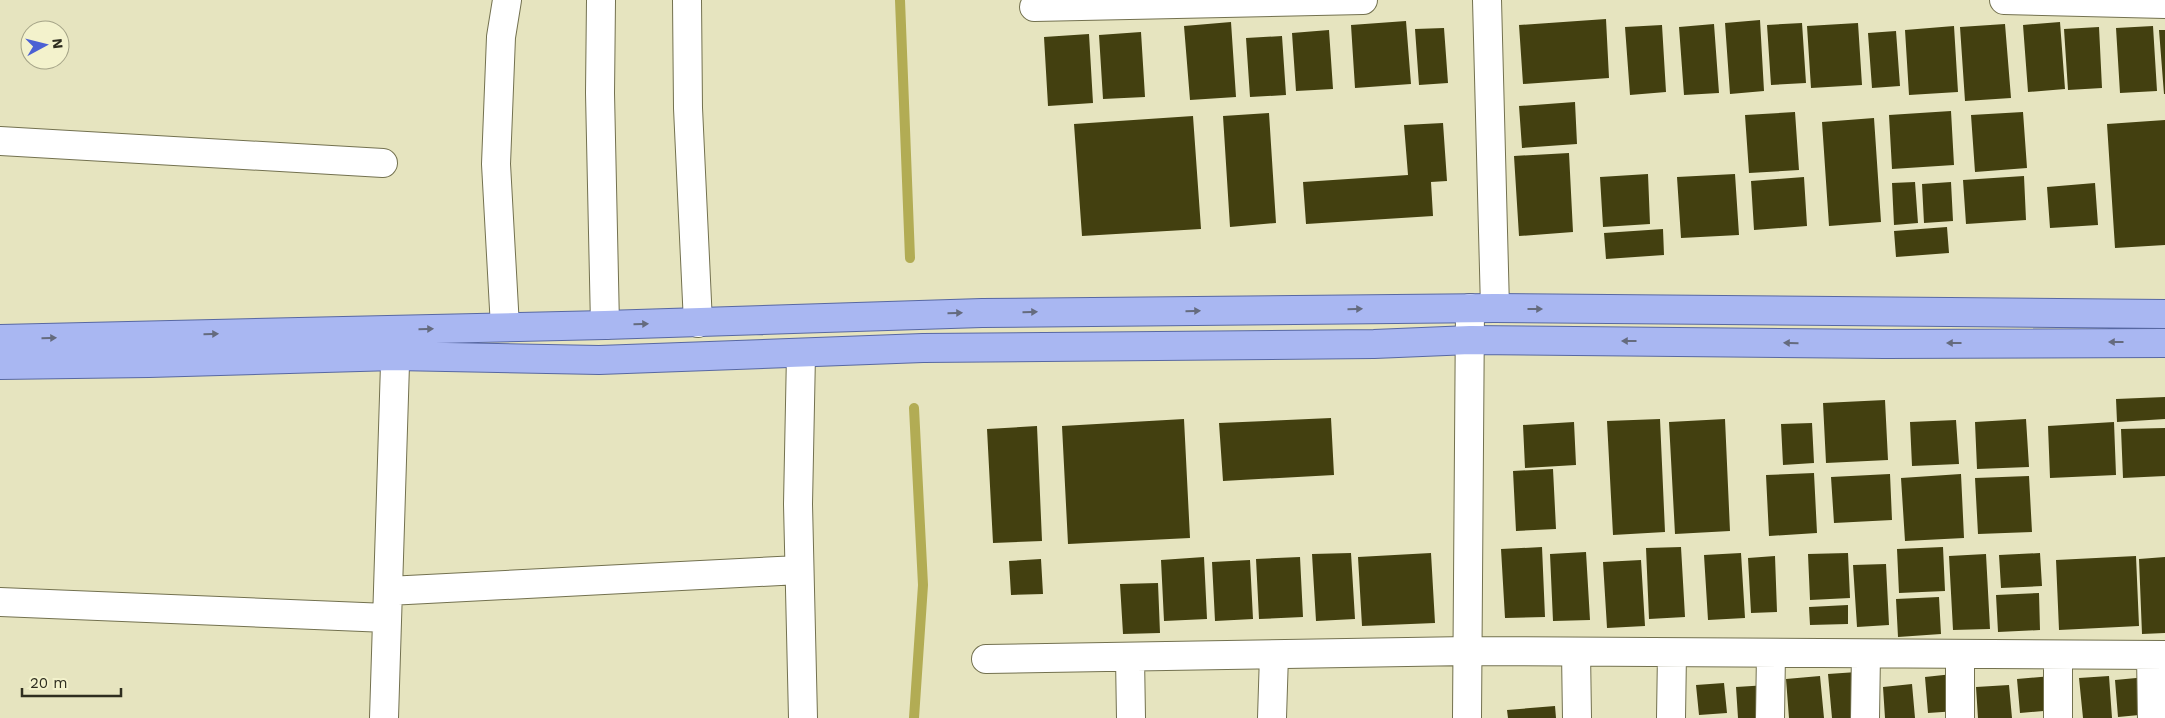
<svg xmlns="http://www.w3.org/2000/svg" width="2165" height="718" font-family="'Work Sans',sans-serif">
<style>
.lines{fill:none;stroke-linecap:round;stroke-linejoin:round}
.stream{stroke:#b2ac54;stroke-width:10}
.building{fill:#434010}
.minor-casing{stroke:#73714f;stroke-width:30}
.major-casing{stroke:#5868a2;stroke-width:30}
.minor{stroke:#fff;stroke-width:28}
.major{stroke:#a9b7f2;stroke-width:28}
.oneway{fill:#656b7e}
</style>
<rect width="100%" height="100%" fill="#e6e4bf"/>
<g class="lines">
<!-- stream -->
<path class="stream" d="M900,0L910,258
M914,408L923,585L914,718"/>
</g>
<!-- building -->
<path class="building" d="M1606,19L1609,78L1523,84L1519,25Z
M1760,20L1764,91L1730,94L1725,23Z
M1406,21L1411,84L1355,88L1351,25Z
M1231,22L1236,97L1190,100L1184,26Z
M2060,22L2065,89L2028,92L2023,25Z
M1802,23L1806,83L1771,85L1767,25Z
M1858,23L1862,85L1811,88L1807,26Z
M1714,24L1719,93L1684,95L1679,27Z
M2005,24L2011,98L1965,101L1960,27Z
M1662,25L1666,92L1630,95L1625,27Z
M1954,26L1958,92L1909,95L1905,30Z
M2153,26L2157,91L2120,93L2116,28Z
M2099,27L2102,88L2068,90L2064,29Z
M1444,28L1448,83L1419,85L1415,29Z
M1329,30L1333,89L1296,91L1292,33Z
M2159,30H2165V94H2164Z
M1896,31L1900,86L1872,88L1868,33Z
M1141,32L1145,97L1103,99L1099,35Z
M1089,34L1093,103L1048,106L1044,37Z
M1282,36L1286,95L1250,97L1246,38Z
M1575,102L1577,144L1522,148L1519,106Z
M1951,111L1954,165L1892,169L1889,115Z
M1795,112L1799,170L1749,173L1745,115Z
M2023,112L2027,168L1975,172L1971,115Z
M1269,113L1276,223L1230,227L1223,116Z
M1193,116L1201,229L1082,236L1074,124Z
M1874,118L1881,222L1829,226L1822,122Z
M2165,120V245L2115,248L2107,124Z
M1443,123L1447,181L1431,182L1433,216L1306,224L1303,182L1408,175L1404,125Z
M1569,153L1573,232L1519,236L1514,156Z
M1648,174L1650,224L1603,227L1600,177Z
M1735,174L1739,235L1681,238L1677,177Z
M2024,176L2026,220L1966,224L1963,180Z
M1804,177L1807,226L1754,230L1751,181Z
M1915,182L1918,223L1894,225L1892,183Z
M1951,182L1953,221L1924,223L1922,184Z
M2095,183L2098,225L2050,228L2047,187Z
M1947,227L1949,253L1896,257L1894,231Z
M1663,229L1664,255L1606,259L1604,233Z
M2165,397V419L2117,422L2116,399Z
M1885,400L1888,460L1826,463L1823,403Z
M1331,418L1334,475L1223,481L1219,423Z
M1184,419L1190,538L1068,544L1062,426Z
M1660,419L1665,532L1613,535L1607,421Z
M1725,419L1730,531L1675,534L1669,422Z
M2026,419L2029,467L1977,469L1975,422Z
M1956,420L1959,464L1912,466L1910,422Z
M1574,422L1576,465L1525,468L1523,425Z
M2114,422L2116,475L2050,478L2048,426Z
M1812,423L1814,463L1783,465L1781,424Z
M1037,426L1042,541L993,543L987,429Z
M2165,428V476L2123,478L2121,429Z
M1553,469L1556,529L1516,531L1513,471Z
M1814,473L1817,533L1769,536L1766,475Z
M1890,474L1892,520L1834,523L1831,477Z
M1961,474L1964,538L1905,541L1901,478Z
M2029,476L2032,532L1978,534L1975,478Z
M1542,547L1545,617L1505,618L1501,549Z
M1681,547L1685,617L1649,619L1646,548Z
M1943,547L1945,591L1899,593L1897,549Z
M1586,552L1590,620L1553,621L1550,554Z
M1351,553L1355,619L1316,621L1312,554Z
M1431,553L1435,623L1362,626L1358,557Z
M1741,553L1745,618L1708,620L1704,555Z
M1848,553L1850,598L1810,600L1808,554Z
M2040,553L2042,586L2001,588L1999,555Z
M1986,554L1990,629L1953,630L1949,556Z
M1775,556L1777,612L1751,613L1748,558Z
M2136,556L2139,626L2059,630L2056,560Z
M1204,557L1207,619L1164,621L1161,560Z
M1300,557L1303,617L1259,619L1256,559Z
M2165,557V633L2142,634L2139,559Z
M1041,559L1043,594L1011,595L1009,561Z
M1250,560L1253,619L1215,621L1212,562Z
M1641,560L1645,626L1607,628L1603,562Z
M1886,564L1889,625L1857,627L1853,565Z
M1158,583L1160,633L1123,634L1120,584Z
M2039,593L2040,630L1998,632L1996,595Z
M1939,597L1941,634L1898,637L1896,599Z
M1848,605V624L1810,625L1809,607Z
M1857,672L1861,718H1832L1828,674Z
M1953,674L1957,711L1928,713L1925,677Z
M1820,676L1824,718H1789L1786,679Z
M2052,676L2055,710L2020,713L2017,679Z
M2109,676L2112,718H2083L2079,678Z
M2147,677L2150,714L2118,717L2115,680Z
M1724,683L1727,713L1699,715L1696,685Z
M1912,684L1915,718H1885L1883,687Z
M1768,685L1771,718H1738L1736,687Z
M2009,685L2012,718H1978L1976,687Z
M1555,706L1556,718H1508L1507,710Z"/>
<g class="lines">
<defs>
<path id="minor" d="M601,0L600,93L605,325
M687,0L688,108L698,323
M1487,0L1495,308
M2004,0L2165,4
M1034,7L1363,0
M0,141L383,163
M505,327L496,164L501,37L507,0
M801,354L798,504L803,718
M388,591L799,570
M0,602L387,618
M1576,652L1577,718
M1960,654V718
M2151,655L2152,718
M1130,657L1131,718
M986,659L1468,651L2165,655
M384,718L396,332
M1272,718L1274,655
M1467,718L1470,308
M1671,718L1672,653
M1770,718L1771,653
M1865,718L1866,654
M2058,718V655"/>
<path id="major" d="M0,339L605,325L982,313L1495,308L2165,314
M0,365L149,363L395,356L599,360L923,348L1374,344L1470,340L1885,344L2165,343"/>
</defs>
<!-- minor casing -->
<use href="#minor" class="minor-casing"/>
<!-- major casing -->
<use href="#major" class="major-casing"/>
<!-- minor -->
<use href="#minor" class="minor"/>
<!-- major -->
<use href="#major" class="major"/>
</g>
<!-- one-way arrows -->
<defs><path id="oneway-solid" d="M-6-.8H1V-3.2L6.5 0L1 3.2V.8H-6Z" transform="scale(1.25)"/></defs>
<g class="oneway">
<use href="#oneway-solid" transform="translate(1355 309) rotate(-1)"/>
<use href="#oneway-solid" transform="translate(1535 309)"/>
<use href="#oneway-solid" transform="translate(1193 311) rotate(-1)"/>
<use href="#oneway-solid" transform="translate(1030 312) rotate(-1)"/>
<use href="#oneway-solid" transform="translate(955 313) rotate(-1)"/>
<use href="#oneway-solid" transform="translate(641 324) rotate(-2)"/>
<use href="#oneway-solid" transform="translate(426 329) rotate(-1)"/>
<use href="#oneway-solid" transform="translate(211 334) rotate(-1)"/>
<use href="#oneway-solid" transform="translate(49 338) rotate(-1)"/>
<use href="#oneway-solid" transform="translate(1629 341) rotate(-180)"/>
<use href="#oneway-solid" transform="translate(2116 342) rotate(-180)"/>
<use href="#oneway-solid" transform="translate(1791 343) rotate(-179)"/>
<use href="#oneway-solid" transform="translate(1954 343) rotate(180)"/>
</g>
<!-- north arrow -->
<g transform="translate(45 45) rotate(83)"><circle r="24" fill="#f3f2cc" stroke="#a4a387"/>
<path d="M0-4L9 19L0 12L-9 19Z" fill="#4b60d4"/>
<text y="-8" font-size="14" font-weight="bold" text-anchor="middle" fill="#2e2d1f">N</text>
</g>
<!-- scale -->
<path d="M22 688v8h99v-8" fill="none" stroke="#2e2d1f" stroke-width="2.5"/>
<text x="30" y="688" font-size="15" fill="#2e2d1f" stroke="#f3f2cc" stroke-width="4" paint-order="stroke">20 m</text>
</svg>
